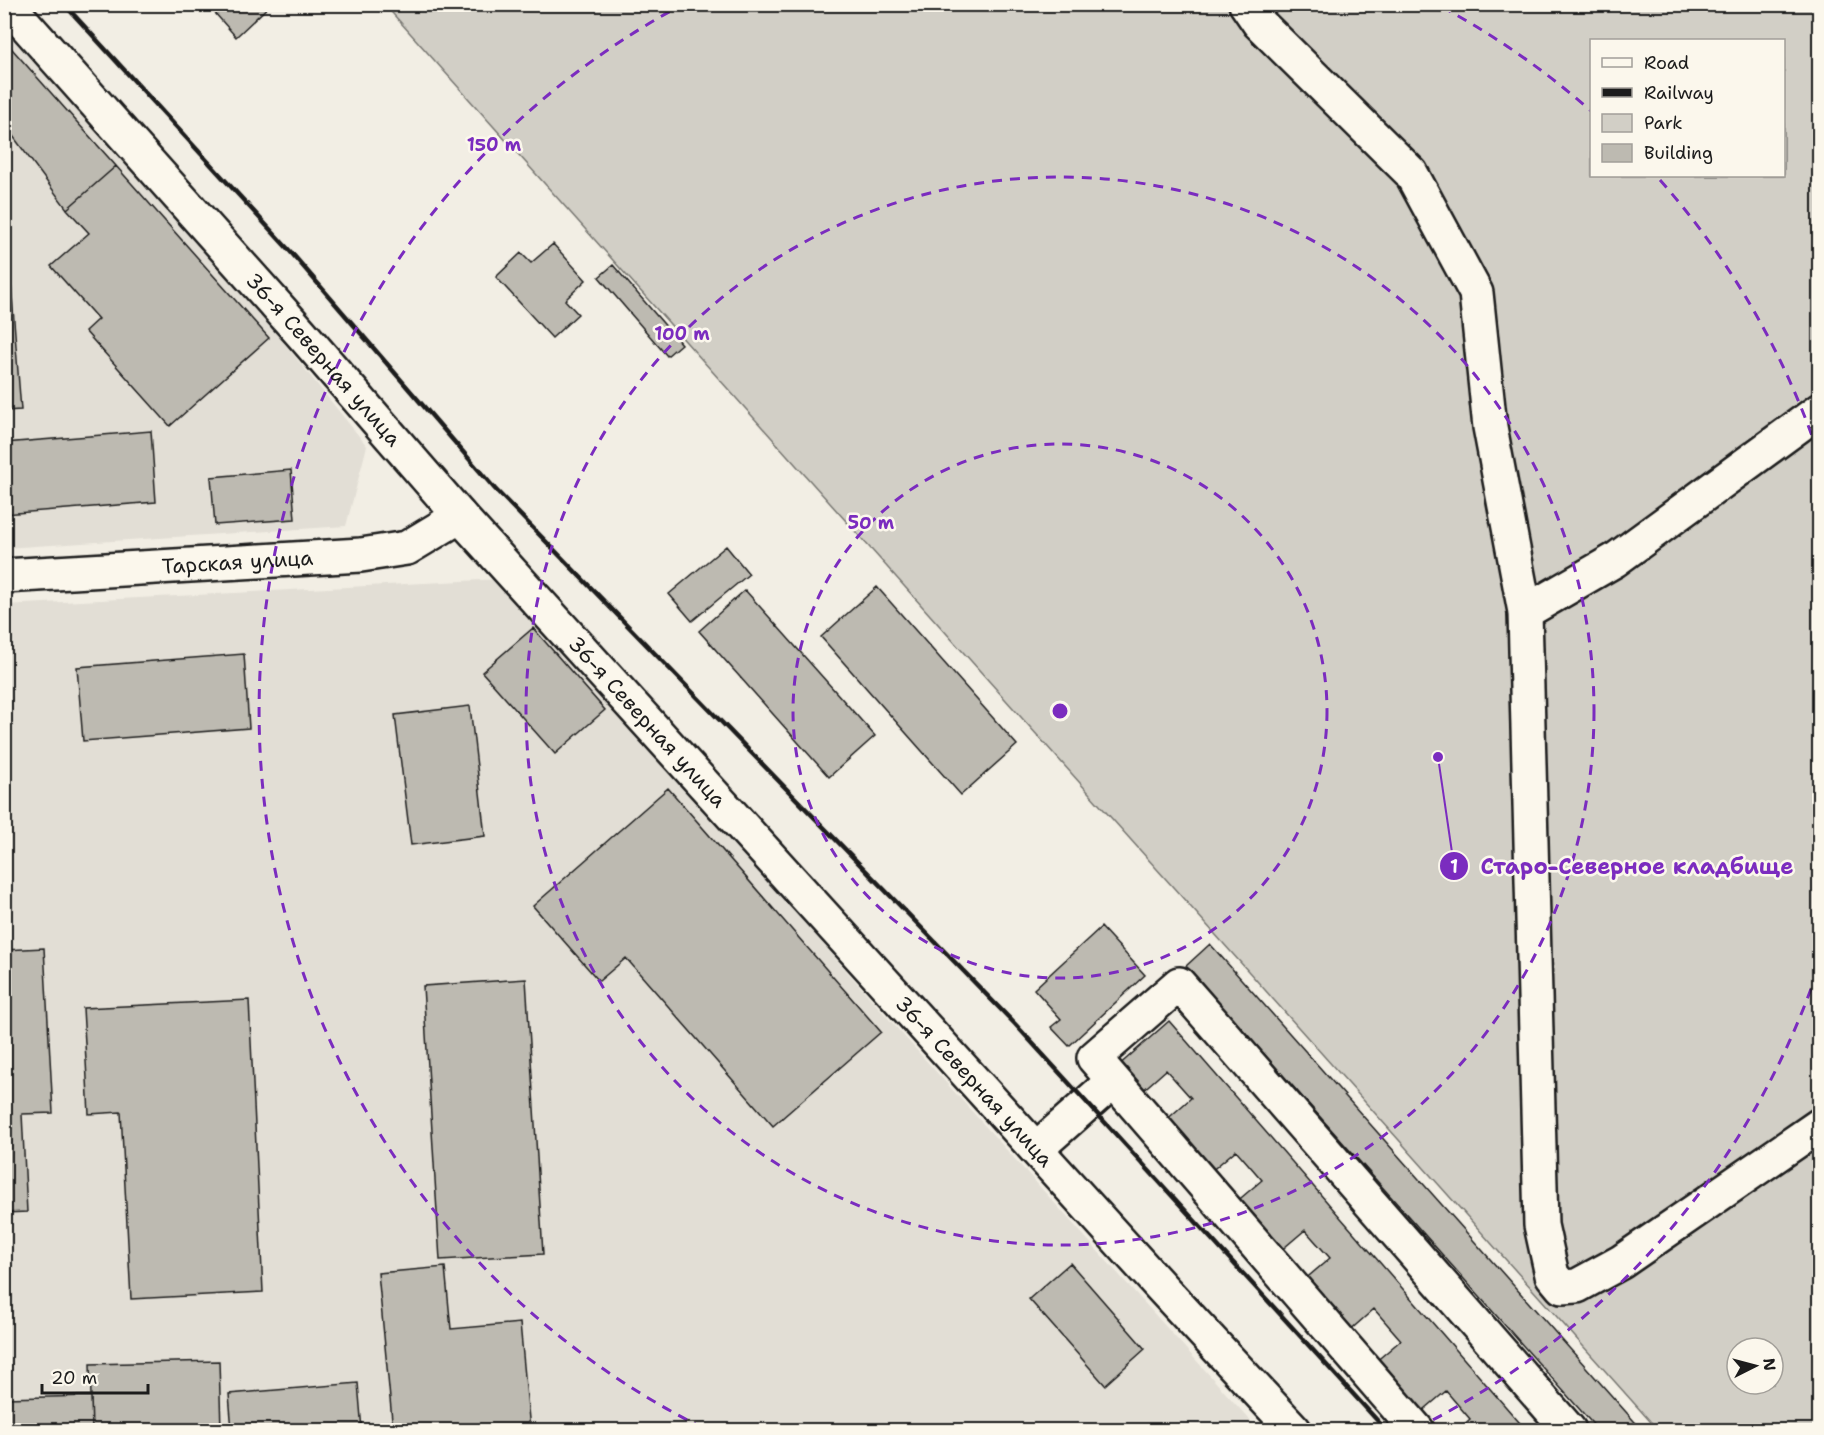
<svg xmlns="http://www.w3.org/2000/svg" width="1824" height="1435" font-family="'Shantell Sans',sans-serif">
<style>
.built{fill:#e2ded5}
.green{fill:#d2cfc6;stroke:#777671;stroke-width:1.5;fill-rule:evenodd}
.building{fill:#bdbab1;stroke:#1c1c1c;stroke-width:1.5}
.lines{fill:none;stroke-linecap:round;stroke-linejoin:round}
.minor-casing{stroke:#1c1c1c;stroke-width:38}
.major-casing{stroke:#1c1c1c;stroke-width:38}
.minor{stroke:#fbf7ec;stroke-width:33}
.major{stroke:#fbf7ec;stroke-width:33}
.rail{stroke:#1c1c1c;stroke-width:4.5}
.ring{fill:none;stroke:#7b2cbf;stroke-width:3;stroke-dasharray:10 8}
.labels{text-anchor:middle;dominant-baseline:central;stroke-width:5;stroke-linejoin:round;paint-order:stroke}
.street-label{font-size:21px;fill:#1c1c1c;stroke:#fbf7ec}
.centre{fill:#7b2cbf;stroke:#fbf7ec;stroke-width:3}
.ring-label{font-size:18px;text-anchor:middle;font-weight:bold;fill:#7b2cbf;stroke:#fbf7ec;stroke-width:5;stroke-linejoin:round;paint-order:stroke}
.leader{fill:none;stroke:#7b2cbf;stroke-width:2}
.callout-dot{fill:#7b2cbf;stroke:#fbf7ec;stroke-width:2}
.mark-label{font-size:18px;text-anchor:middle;font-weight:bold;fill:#fff}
.callout-label{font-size:22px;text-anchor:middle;font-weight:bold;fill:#7b2cbf;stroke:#fbf7ec;stroke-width:5;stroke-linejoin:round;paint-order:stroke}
</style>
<rect width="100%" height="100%" fill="#f2eee4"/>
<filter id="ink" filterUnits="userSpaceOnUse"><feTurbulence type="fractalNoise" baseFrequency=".0167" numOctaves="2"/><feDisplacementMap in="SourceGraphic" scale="12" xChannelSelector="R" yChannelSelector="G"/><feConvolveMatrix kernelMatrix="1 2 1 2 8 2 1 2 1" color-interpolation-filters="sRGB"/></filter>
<g filter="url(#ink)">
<!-- built -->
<path class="built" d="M4,28L279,337L367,446L346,526L5,548Z
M501,579L903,1035L1259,1430H5V605Z"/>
<!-- green -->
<path class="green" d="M385,5H1819V1430H1658ZM1592,40H1784V176H1592ZM1737,1348H1773V1384H1737Z"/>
<!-- building -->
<path class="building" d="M207,4H271L236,37Z
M4,40L116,166L67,209L4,124Z
M116,166L269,338L170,426L85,331L98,319L51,266L89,233L67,209Z
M6,219L21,410L4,411V220Z
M553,244L586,280L565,300L578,314L552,338L496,277L521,253L531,263Z
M613,265L681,344L667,356L599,277Z
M151,431L156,502L4,514V443Z
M291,470L295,519L215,525L211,477Z
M726,546L749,574L692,621L669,594Z
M877,587L1017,745L961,795L821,637Z
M745,590L875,736L829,777L699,631Z
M533,628L605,710L555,754L482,672Z
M244,654L249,728L83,741L77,667Z
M470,706L485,836L411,845L395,715Z
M668,788L881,1032L773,1126L626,958L599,981L533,906Z
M1101,927L1145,975L1069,1046L1051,1027L1061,1019L1034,989Z
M1210,944L1642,1430H1598L1186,966Z
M44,948L53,1113L22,1114L27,1212L4,1213V950Z
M526,979L543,1254L440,1260L423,986Z
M249,1000L263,1292L131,1299L121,1112L89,1114L83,1008Z
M1169,1021L1526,1430H1458L1470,1419L1446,1391L1419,1414L1374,1363L1401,1340L1374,1309L1348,1332L1303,1281L1330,1258L1305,1230L1278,1253L1235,1203L1262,1180L1236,1150L1209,1173L1164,1122L1191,1098L1166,1070L1140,1093L1117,1067Z
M1070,1263L1145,1349L1105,1385L1029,1299Z
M445,1267L451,1329L520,1323L530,1430H393L378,1273Z
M219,1361L221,1430H92L90,1364Z
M358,1383L362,1430H232L229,1394Z
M91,1396L92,1430H4V1398Z"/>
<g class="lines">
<defs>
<g id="minor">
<path d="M1246,4L1259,23L1411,173L1476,293L1490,427L1525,612L1541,1225L1552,1275L1562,1287L1577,1286L1621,1262L1820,1125"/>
<path id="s1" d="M4,576L361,555L407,548L460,516"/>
<path d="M1525,612L1615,560L1820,410"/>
<path d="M1036,1149L1113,1081"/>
<path d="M1417,1430L1094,1058L1179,984L1569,1430"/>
</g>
<g id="major">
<path id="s2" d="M7,4L301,333L460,516L1162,1288L1294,1430"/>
</g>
</defs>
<!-- minor casing -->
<use href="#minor" class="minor-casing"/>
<!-- major casing -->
<use href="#major" class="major-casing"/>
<!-- minor -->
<use href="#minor" class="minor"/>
<!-- major -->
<use href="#major" class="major"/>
<!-- rail -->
<path class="rail" d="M64,4L289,250L495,489L1015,1024L1386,1430"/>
</g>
</g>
<!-- distance rings -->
<g class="ring">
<circle cx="1060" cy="711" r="267"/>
<circle cx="1060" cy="711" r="534"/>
<path d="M1817 972A801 801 0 0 1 1417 1428M703 1428A801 801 0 0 1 678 7M1442 7A801 801 0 0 1 1591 111M1660 180A801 801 0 0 1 1817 450"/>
</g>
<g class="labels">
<!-- street labels -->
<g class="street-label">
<text stroke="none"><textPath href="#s2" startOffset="476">36-я Северная улица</textPath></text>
<text stroke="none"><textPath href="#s1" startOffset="234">Тарская улица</textPath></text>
<text stroke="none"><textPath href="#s2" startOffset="962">36-я Северная улица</textPath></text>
<text stroke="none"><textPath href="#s2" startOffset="1448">36-я Северная улица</textPath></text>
</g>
</g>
<circle cx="1060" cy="711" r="9" class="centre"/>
<g class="ring-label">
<text x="494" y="151">150 m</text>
<text x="682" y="340">100 m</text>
<text x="871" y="529">50 m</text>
</g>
<!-- callouts -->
<path class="leader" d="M1438 757L1454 866"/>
<g class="callout-dot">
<circle cx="1438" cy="757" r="6"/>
<circle cx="1454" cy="866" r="15"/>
</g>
<g class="mark-label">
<text x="1454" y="873">1</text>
</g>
<g class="callout-label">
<text x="1637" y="874">Старо-Северное кладбище</text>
</g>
<!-- margin -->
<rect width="1824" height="1435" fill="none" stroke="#fbf7ec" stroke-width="24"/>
<rect x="12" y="12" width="1800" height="1411" fill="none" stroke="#1c1c1c" stroke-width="2" filter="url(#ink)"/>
<!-- legend -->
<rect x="1590" y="39" width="195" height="138" fill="#fbf7ec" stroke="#a29f99" stroke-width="1.5"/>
<rect x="1602" y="58" width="30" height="9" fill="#fbf7ec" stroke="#a29f99" stroke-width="1.5"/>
<text x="1644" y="69" font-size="18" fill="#1c1c1c">Road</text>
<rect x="1602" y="88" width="30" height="9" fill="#1c1c1c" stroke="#a29f99" stroke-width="1.5"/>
<text x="1644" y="99" font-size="18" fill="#1c1c1c">Railway</text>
<rect x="1602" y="114" width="30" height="18" fill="#d2cfc6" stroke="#a29f99" stroke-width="1.5"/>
<text x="1644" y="129" font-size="18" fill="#1c1c1c">Park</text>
<rect x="1602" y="144" width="30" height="18" fill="#bdbab1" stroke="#a29f99" stroke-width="1.5"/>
<text x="1644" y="159" font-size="18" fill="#1c1c1c">Building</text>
<!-- north arrow -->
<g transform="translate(1755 1366) rotate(84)"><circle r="28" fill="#fbf7ec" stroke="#a29f99" stroke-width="1.5"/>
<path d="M0-4.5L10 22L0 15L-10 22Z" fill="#1c1c1c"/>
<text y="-9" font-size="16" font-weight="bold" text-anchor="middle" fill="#1c1c1c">N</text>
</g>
<!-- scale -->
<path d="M42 1384v9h106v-9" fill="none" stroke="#1c1c1c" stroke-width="3"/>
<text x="51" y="1384" font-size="18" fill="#1c1c1c" stroke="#fbf7ec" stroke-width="4.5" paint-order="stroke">20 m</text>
</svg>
